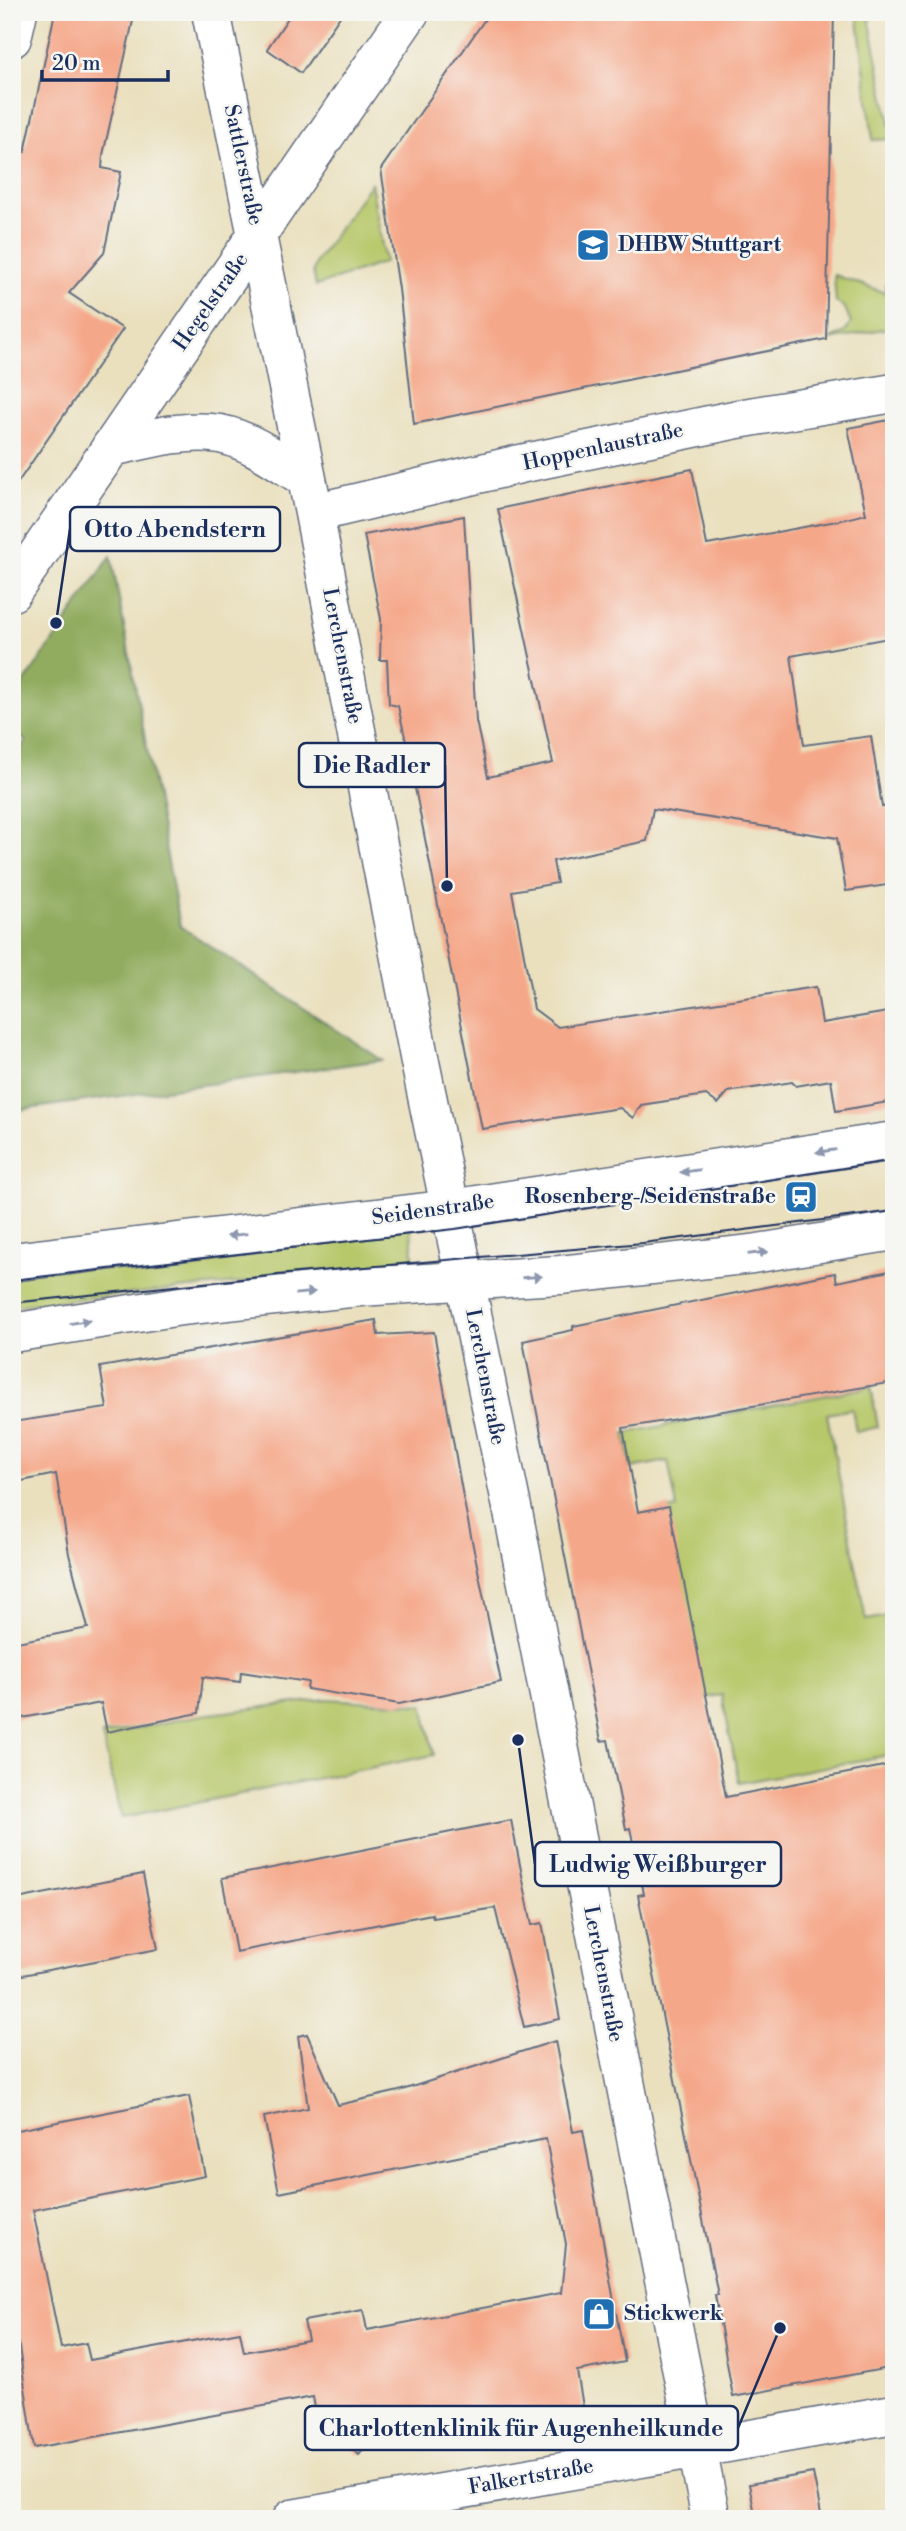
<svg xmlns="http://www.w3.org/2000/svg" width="906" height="2531" font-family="'Libre Bodoni',serif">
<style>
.green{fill:#b7c86b;stroke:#697c64;stroke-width:2}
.forest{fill:#91ac5f;stroke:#566e5e;stroke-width:2}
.building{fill:#f5a789}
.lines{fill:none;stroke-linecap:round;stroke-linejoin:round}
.minor-casing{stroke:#636d80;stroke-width:41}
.tertiary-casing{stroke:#636d80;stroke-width:41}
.minor{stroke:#fff;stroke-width:38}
.tertiary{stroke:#fff;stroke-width:38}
.tram{stroke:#1b2f5e;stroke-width:2}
.oneway{fill:#8d97ae}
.labels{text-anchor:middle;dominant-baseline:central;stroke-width:5;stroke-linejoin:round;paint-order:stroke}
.street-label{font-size:21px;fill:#1b2f5e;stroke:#f6f6f2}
.poi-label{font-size:21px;font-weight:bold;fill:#1b2f5e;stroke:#f6f6f2;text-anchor:start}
.leader{fill:none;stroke:#1b2f5e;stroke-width:2.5}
.callout-dot{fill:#1b2f5e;stroke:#f6f6f2;stroke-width:2.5}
.callout{fill:#f6f6f2;stroke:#1b2f5e;stroke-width:2.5}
.callout-label{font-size:23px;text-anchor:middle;font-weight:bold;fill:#1b2f5e}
</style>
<rect width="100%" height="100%" fill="#f6f6f2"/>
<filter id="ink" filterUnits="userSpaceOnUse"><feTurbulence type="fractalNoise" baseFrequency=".0143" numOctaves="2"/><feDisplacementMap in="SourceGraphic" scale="14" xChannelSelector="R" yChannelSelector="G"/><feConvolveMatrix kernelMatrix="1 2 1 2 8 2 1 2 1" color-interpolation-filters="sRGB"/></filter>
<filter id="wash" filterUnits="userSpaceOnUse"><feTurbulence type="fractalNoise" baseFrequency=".00686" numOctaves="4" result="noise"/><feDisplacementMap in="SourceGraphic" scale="28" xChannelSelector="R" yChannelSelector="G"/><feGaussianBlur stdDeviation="1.57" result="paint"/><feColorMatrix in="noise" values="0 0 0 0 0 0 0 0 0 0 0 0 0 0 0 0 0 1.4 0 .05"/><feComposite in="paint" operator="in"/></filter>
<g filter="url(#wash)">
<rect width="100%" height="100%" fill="#eae0be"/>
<!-- green -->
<path class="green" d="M857,12H868L893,139L873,140Z
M371,183L385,262L316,286L313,271L316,262Z
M834,275L886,293L885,285L894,284V333L892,327L830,340L846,331L851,323L845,308L836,302Z
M410,1220L414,1265L12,1306V1263Z
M871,1387L878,1427L856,1432L852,1409L827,1414L866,1620L894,1615V1754L739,1783L722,1695L703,1698L668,1510L677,1508L668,1461L631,1468L625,1433Z
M326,1699L423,1705L434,1755L121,1818L102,1735L202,1715Z"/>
<!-- forest -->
<path class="forest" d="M111,556L180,926L382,1060L12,1111V758L26,741L12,730V701Z"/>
<g id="blocks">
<!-- building -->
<path class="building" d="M55,12H135L103,155L102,168L121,172L104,253L69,293L123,329L12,491V168L16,150L25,152Z
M292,12H343L301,73L267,49Z
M490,12H834L826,339L414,424L399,289L381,169Z
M894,419V637L791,656L804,745L871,736L882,807L894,805V884L846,891L837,838L653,809L647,841L553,861L557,883L512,891L534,1009L558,1027L816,987L822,1023L894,1011V1101L836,1111L831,1080L796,1086L792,1082L728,1092L718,1104L706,1095L641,1105L633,1118L620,1108L482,1129L405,737L398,706L389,704L387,660H380L381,619L364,535L464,516L476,721L488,777L553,763L498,509L692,469L707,545L842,520L866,514L848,428Z
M894,1270V1382L623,1428L638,1512L669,1506L726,1797L894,1764V2367L733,2397L715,2295H718L638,1895L644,1894L630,1828L626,1829L608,1740L601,1741L523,1341L573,1330V1326L835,1273L837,1282Z
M376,1320L378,1335L434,1332L463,1497L501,1682L399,1704L307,1689L308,1682L241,1672L240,1682L203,1677L199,1713L107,1732L101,1703L12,1720V1643L88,1628L69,1554L56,1474L12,1483V1422L107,1408L100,1367Z
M511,1820L532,1925L542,1923L560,2019L524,2027L495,1908L433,1918L432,1914L236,1952L222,1878Z
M143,1874L158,1949L12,1977V1900Z
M307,2034L338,2105L399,2091L555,2041L573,2132L583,2130L625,2362L577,2371L586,2424L533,2434L529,2416L455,2429L454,2424L372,2439L359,2455L348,2445L334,2446L330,2415L317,2418L313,2397L34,2448L12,2300V2131L189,2096L205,2176L33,2210L61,2348L86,2343L90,2360L240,2332L244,2352L308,2340L304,2321L363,2310L367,2330L561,2293L566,2244L546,2139L279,2193L264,2117L308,2108L298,2036Z
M813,2473L822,2519H756L749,2484Z"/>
</g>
</g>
<g filter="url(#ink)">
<use href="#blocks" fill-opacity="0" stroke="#636d80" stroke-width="2"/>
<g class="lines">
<defs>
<path id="minor" d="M211,12L314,513L420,1062L514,1517L711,2519
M12,38L18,12
M111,447C145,440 185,428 220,434C251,440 281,463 307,479
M314,513L520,464L738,419L894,393
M292,2519L894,2414"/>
<path id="tertiary" d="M12,592L410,12
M12,1262L451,1209L894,1141
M12,1333L181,1306L359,1287L560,1275L752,1254L894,1231"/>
</defs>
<!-- minor casing -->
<use href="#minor" class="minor-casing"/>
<!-- tertiary casing -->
<use href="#tertiary" class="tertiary-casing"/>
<!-- minor -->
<use href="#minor" class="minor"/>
<!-- tertiary -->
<use href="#tertiary" class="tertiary"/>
<!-- tram -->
<path class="tram" d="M12,1280L455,1229L894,1160
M12,1303L297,1273L643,1243L894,1211"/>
</g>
<!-- one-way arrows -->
<defs><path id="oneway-solid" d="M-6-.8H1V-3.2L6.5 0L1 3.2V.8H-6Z" transform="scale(1.75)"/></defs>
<g class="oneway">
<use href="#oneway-solid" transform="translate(826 1151) rotate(172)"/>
<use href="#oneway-solid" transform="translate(690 1171) rotate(172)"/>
<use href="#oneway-solid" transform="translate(237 1235) rotate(173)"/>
<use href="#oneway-solid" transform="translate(758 1253) rotate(-8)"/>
<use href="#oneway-solid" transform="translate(532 1277) rotate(-4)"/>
<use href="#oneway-solid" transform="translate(305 1293) rotate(-6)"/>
<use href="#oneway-solid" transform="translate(80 1322) rotate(-9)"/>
</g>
</g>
<!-- icons -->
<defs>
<symbol id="university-square" viewBox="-11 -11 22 22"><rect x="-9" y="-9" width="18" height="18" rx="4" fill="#1f6fb2" stroke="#f6f6f2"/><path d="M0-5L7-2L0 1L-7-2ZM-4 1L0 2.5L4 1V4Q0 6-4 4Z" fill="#fff"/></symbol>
<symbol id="station-square" viewBox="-11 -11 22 22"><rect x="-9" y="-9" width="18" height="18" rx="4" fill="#1f6fb2" stroke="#f6f6f2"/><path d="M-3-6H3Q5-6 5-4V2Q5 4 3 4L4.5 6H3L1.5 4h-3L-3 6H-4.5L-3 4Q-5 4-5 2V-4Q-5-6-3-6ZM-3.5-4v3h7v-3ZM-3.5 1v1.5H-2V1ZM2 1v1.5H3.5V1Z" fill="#fff"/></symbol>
<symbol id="shop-square" viewBox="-11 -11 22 22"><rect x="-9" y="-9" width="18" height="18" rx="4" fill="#1f6fb2" stroke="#f6f6f2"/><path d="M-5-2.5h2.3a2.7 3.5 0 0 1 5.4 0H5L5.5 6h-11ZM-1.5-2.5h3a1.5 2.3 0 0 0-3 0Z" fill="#fff"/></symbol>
</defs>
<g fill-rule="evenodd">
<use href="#university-square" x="574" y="226" width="38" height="38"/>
<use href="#station-square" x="782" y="1178" width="38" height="38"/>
<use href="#shop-square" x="580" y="2295" width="38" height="38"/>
</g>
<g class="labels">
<!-- street labels -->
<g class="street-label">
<text transform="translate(243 165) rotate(78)">Sattlerstraße</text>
<text transform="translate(211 302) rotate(-55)">Hegelstraße</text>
<text transform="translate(603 447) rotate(-12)">Hoppenlaustraße</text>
<text transform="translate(342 656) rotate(79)">Lerchenstraße</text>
<text transform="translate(433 1210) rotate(-8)">Seidenstraße</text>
<text transform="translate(485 1377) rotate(79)">Lerchenstraße</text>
<text transform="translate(603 1974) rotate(79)">Lerchenstraße</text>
<text transform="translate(531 2477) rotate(-10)">Falkertstraße</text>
</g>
<!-- poi labels -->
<g class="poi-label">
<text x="618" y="245">DHBW Stuttgart</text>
<text x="776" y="1197" text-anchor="end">Rosenberg-/Seidenstraße</text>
<text x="624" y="2314">Stickwerk</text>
</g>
</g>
<!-- callouts -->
<path class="leader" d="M56 623L70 529M447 886L445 765M518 1740L535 1864M780 2328L738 2428"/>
<g class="callout-dot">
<circle cx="56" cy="623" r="7"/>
<circle cx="447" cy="886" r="7"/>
<circle cx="518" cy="1740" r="7"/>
<circle cx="780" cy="2328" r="7"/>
</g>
<g class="callout">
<rect x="70" y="507" width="210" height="44" rx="7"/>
<rect x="299" y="743" width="146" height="44" rx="7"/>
<rect x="535" y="1842" width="246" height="44" rx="7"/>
<rect x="305" y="2406" width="433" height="44" rx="7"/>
</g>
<g class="callout-label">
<text x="175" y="537">Otto Abendstern</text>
<text x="372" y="773">Die Radler</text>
<text x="658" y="1872">Ludwig Weißburger</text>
<text x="521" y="2436">Charlottenklinik für Augenheilkunde</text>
</g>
<!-- margin -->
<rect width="906" height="2531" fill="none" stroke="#f6f6f2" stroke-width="42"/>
<!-- scale -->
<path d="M42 70v10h126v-10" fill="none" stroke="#1b2f5e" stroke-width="3.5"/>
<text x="52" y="70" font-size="21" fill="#1b2f5e" stroke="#f6f6f2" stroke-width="5" paint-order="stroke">20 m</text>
</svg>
